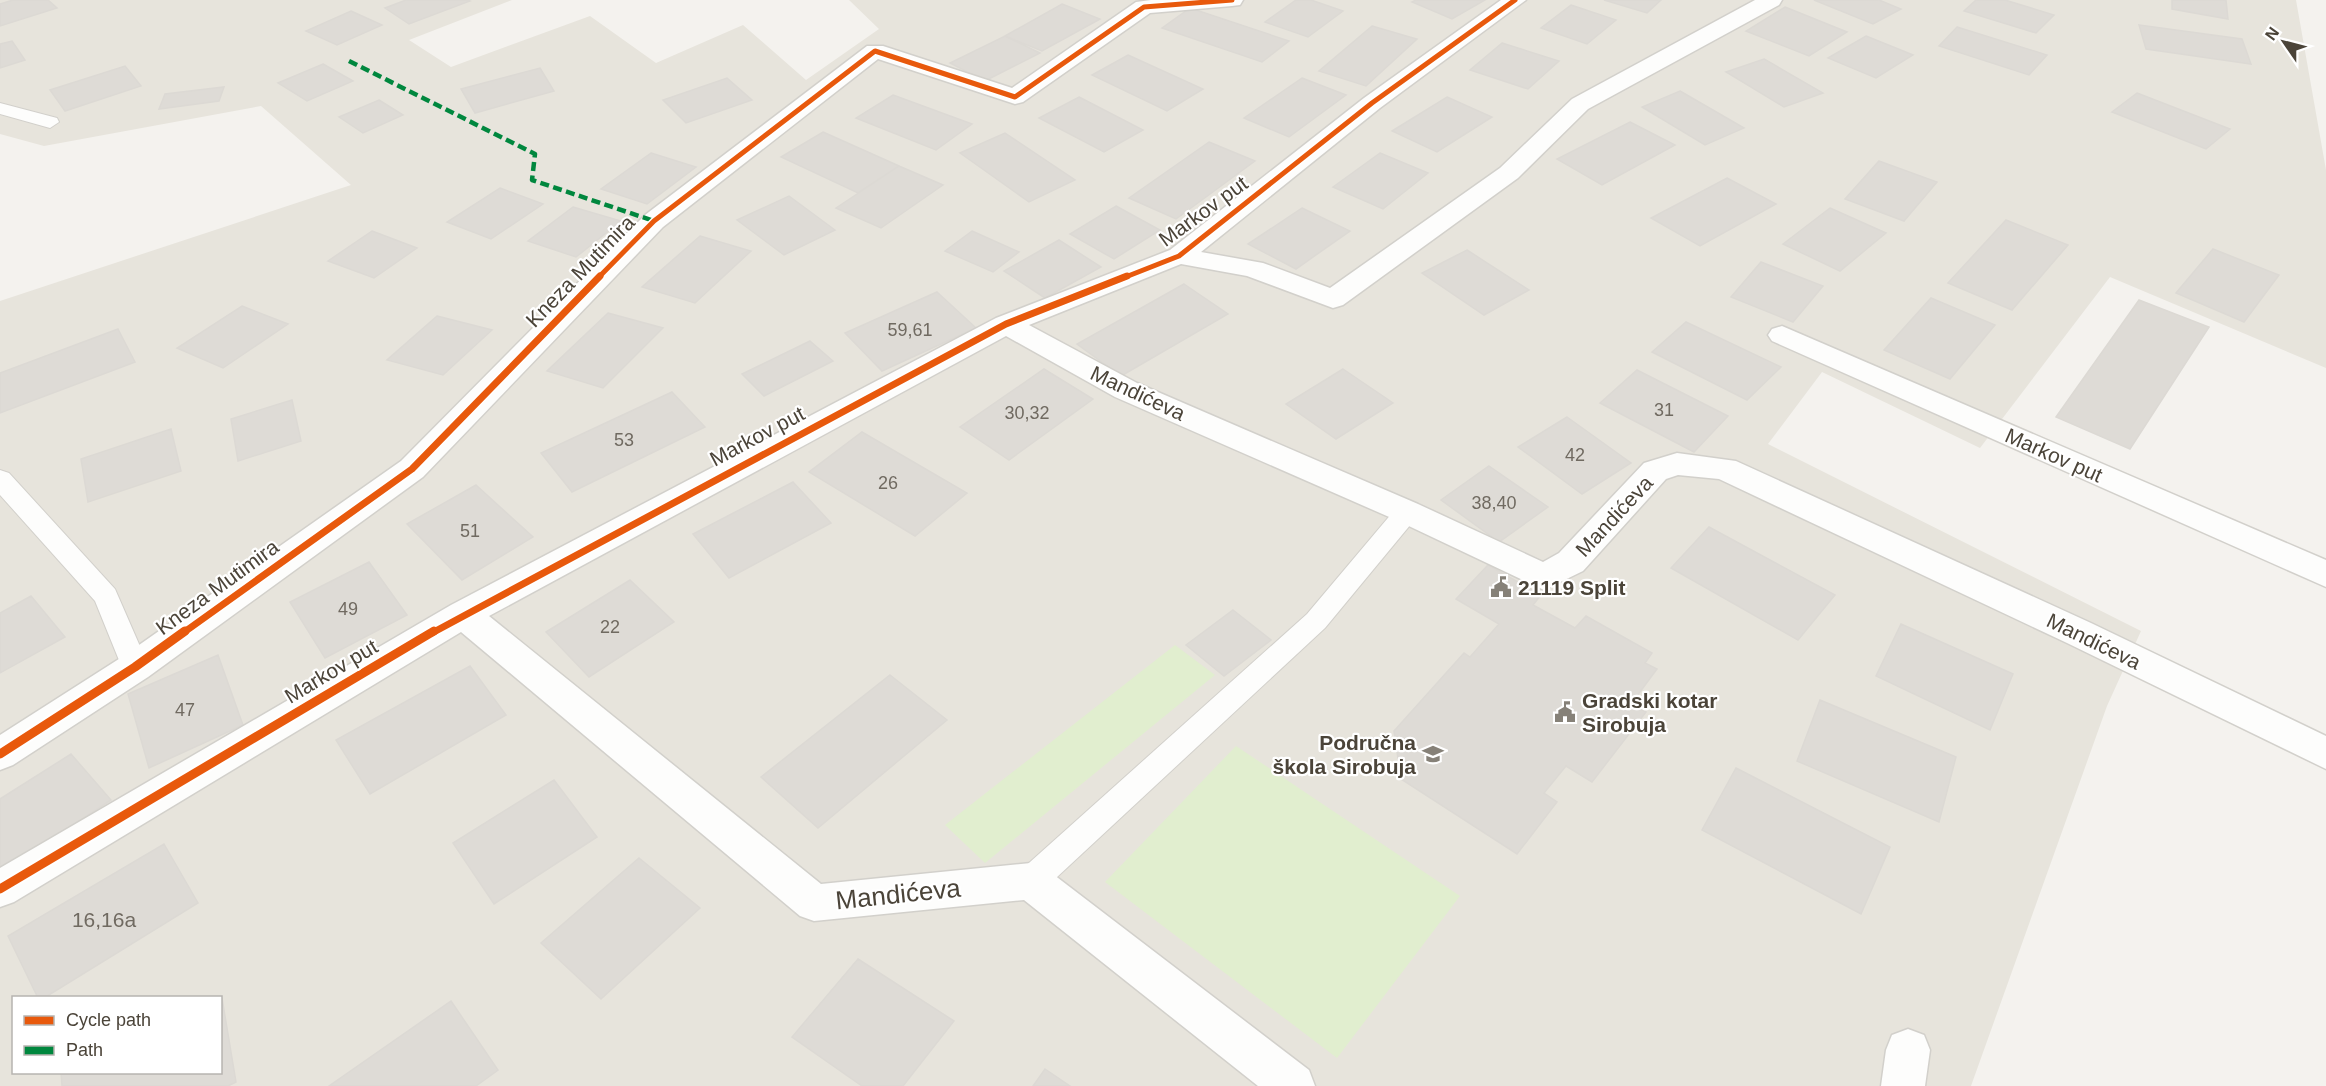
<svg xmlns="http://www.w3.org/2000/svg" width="2326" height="1086" font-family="Helvetica,sans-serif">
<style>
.residential{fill:#e7e4dc;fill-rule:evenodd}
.green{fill:#e1eecf}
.building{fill:#dedbd6;stroke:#dcd9d4;stroke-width:1.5}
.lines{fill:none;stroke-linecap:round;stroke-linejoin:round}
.service-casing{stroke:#d2d0cb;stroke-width:2}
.minor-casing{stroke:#d2d0cb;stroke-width:3}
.service{fill:#fdfdfc;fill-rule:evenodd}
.minor{fill:#fdfdfc;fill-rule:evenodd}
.quiet{stroke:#00873e;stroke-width:4.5;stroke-dasharray:9 4.5;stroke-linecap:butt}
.cycleway-far2-casing{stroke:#fff;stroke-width:8}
.cycleway-far1-casing{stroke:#fff;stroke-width:10}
.cycleway-casing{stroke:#fff;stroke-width:13}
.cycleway-far2{stroke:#e8590c;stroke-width:5}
.cycleway-far1{stroke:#e8590c;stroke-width:7}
.cycleway{stroke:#e8590c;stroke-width:9}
.labels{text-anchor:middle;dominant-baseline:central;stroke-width:4.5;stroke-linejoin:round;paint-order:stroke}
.number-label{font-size:18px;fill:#706a61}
.street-label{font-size:21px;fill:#4b4439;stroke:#fff}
.poi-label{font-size:21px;font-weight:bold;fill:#4b4439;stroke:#fff;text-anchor:start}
.near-number-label{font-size:21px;fill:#706a61}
.near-street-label{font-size:26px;fill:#4b4439;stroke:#fff}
</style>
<rect width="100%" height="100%" fill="#f4f2ee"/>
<!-- residential -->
<path class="residential" d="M0,0H512L409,40L451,67L590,16L656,63L743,25L806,80L879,29L849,0H2296L2326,170V368L2110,277L1980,448L1822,372L1768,444L2141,631L2107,706L1971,1086H0V301L351,185L261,106L44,146L0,134ZM14,998H220V1072H14Z"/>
<!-- green -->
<path class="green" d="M1175,645L1215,675L985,863L945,825Z
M1236,746L1460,896L1337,1058L1105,882Z"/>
<!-- building -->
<path class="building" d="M13,0H48L57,8L0,26V4Z
M406,0H468L470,1L409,24L385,8Z
M1296,0H1311L1343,11L1308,37L1265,22Z
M1416,0H1485L1452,19L1412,2Z
M1604,0H1661L1647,13Z
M1814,0H1879L1901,9L1873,24Z
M1976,0H2005L2054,15L2036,33L1964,11Z
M2172,0H2226L2228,19L2172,9Z
M1062,4L1100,19L1042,51L1005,36Z
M1571,5L1616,20L1587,44L1541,28Z
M1785,7L1847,32L1809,56L1746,31Z
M1190,8L1289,41L1262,62L1162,28Z
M351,11L382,25L337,45L306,31Z
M2139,25L2242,39L2251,64L2146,49Z
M1372,26L1417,39L1366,86L1319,71Z
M1957,27L2047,55L2029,75L1939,46Z
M1005,36L1040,53L985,81L950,63Z
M1866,36L1913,55L1876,78L1828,58Z
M12,41L25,60L0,68V44Z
M1502,43L1559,61L1528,89L1470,70Z
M1128,55L1203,89L1167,111L1092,75Z
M1764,59L1823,93L1784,107L1726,72Z
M323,64L353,81L307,101L278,83Z
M125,66L141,86L65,111L50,90Z
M540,68L554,91L475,113L461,89Z
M727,78L752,100L686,123L663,100Z
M1302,78L1346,95L1289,137L1244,118Z
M224,87L219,101L159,109L165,94Z
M1680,91L1744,128L1705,145L1642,107Z
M2137,93L2230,129L2206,149L2112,112Z
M893,95L972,124L936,150L856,118Z
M1079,97L1143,130L1104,152L1039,118Z
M1447,97L1492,117L1437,152L1392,131Z
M379,100L403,115L363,133L339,117Z
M1630,122L1675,145L1602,185L1557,159Z
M823,132L899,166L858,193L781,157Z
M1005,133L1075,180L1029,202L960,153Z
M1209,142L1255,161L1176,219L1129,198Z
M651,153L696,167L647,204L601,189Z
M1380,153L1428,173L1383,209L1333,187Z
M1879,161L1937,182L1904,221L1845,199Z
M899,166L943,185L881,228L836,208Z
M1727,178L1776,204L1700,246L1651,218Z
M500,188L543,204L491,239L447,222Z
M789,196L835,230L784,255L737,220Z
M1116,206L1160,230L1114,259L1070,234Z
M573,207L621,221L576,257L528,241Z
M1302,208L1350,231L1296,269L1248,244Z
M1830,208L1886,233L1840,271L1783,244Z
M2006,220L2068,245L2012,310L1948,283Z
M372,231L417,248L374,278L328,261Z
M972,231L1019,252L993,272L945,251Z
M700,236L751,251L695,303L642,287Z
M1059,240L1101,267L1045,298L1004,271Z
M2213,249L2279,275L2244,322L2176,293Z
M1467,250L1529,290L1484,315L1422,273Z
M1761,262L1823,286L1793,322L1731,297Z
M1184,284L1228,314L1121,376L1077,344Z
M937,292L976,328L882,371L845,333Z
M1931,298L1995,325L1950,379L1884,350Z
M2139,300L2209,327L2130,449L2056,417Z
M242,306L288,324L223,368L177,348Z
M608,313L663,328L603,388L547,371Z
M437,316L492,330L443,375L387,360Z
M1686,322L1781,367L1747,400L1652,352Z
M118,329L135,362L0,413V373Z
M810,341L833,361L764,396L742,374Z
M1044,369L1093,399L1009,460L960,427Z
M1343,369L1393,403L1336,439L1286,404Z
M1637,370L1728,416L1694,452L1600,403Z
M672,392L705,427L572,492L541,453Z
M292,400L301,441L238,461L231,419Z
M1567,417L1631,463L1582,494L1518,447Z
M171,429L181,471L88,502L81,459Z
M862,432L967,493L915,536L809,472Z
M1489,466L1548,507L1499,542L1441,500Z
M793,482L831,523L729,578L693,534Z
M476,485L533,537L462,580L407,524Z
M1709,527L1835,595L1798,640L1671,568Z
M369,562L407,615L325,658L290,602Z
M1488,565L1541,595L1533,605L1575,628L1586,616L1652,653L1645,663L1657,669L1631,704L1646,712L1592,782L1566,766L1544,793L1557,802L1517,854L1401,779L1394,731L1464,653L1470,657L1499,624L1456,599Z
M630,580L674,622L589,677L546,632Z
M31,596L65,637L0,673V613Z
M1233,610L1271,640L1224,676L1186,645Z
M1901,624L2013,674L1990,730L1876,676Z
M218,655L243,725L149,768L128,694Z
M470,666L506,715L370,794L336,740Z
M890,675L947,720L818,828L761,777Z
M1820,700L1956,757L1939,822L1797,761Z
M71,754L111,800L0,873V799Z
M1736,768L1890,847L1861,914L1702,830Z
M554,780L597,837L494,904L453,843Z
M164,844L198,903L44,998H38L8,936Z
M639,858L700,908L601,999L541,943Z
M858,959L954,1021L903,1086H862L792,1037Z
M222,998L236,1082L228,1086H62L61,1072H220Z
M451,1001L498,1070L476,1086H329Z
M1045,1069L1070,1086H1033Z"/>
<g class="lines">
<defs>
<path id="service" d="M0,103L57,118L59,122L50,128L0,114Z
M0,470L9,473L115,589L149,667L145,675L135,678L125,675L95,601L0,495Z
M1407,503L1416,506L1419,512L1416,518L1325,628L1042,891L1031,895L1020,891L1015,881L1020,871L1307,614L1398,506Z"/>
<path id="minor" d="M1151,0H1243L1240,5L1232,6L1150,13L1023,102L1015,104L878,59L663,227L423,477L148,677L13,765L0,770V735L122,657L401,461L645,215L867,46H883L1012,88L1136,2Z
M1501,0H1526L1380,108L1201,252L1263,263L1330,288L1500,168L1572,99L1755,0H1782L1779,5L1588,109L1518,178L1343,305L1333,308L1247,276L1181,264L1029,325L1137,383L1418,504L1543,562L1559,553L1644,463L1677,453L1736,461L2091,623L2326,736V769L2067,643L1719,479L1678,475L1666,479L1583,571L1544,590L1396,520L1115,397L1006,336L489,616L821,884L1031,863L1045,868L1309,1070L1315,1086H1258L1024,900L814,921L800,916L461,632L14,902L0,907V868L451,605L996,318L1170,250L1364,98Z
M1782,326L2326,560V587L1772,341L1768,335L1772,329Z
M1908,1029L1924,1035L1930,1050L1925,1086H1881L1886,1050L1892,1035Z"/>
</defs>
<!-- service casing -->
<use href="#service" class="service-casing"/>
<!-- minor casing -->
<use href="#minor" class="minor-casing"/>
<!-- service -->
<use href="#service" class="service"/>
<!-- minor -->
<use href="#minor" class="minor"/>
<!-- quiet -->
<path class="quiet" d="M349,61L535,154L532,180L654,221"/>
<defs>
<path id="cycleway-far2" d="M598,278L654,221L875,51L1015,97L1144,7L1232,0
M1123,278L1179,256L1372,103L1515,0"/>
<path id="cycleway-far1" d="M183,633L412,469L600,276
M432,633L1006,324L1127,276"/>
<path id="cycleway" d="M0,754L135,667L185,631
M0,889L434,631"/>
</defs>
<!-- cycleway-far2 casing -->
<use href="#cycleway-far2" class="cycleway-far2-casing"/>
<!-- cycleway-far1 casing -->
<use href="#cycleway-far1" class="cycleway-far1-casing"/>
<!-- cycleway casing -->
<use href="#cycleway" class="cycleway-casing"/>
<!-- cycleway-far2 -->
<use href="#cycleway-far2" class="cycleway-far2"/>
<!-- cycleway-far1 -->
<use href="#cycleway-far1" class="cycleway-far1"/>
<!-- cycleway -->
<use href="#cycleway" class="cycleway"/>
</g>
<!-- icons -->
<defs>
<symbol id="civic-bare" viewBox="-9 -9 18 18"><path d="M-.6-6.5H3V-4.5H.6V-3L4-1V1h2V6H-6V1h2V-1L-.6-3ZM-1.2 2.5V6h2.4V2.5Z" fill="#868178" stroke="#fff" stroke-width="2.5" paint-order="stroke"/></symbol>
<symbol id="school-bare" viewBox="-9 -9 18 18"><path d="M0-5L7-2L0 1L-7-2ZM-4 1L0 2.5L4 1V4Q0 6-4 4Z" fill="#868178" stroke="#fff" stroke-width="2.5" paint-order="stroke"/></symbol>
</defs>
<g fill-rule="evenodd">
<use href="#civic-bare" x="1486" y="572" width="30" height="30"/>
<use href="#civic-bare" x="1550" y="697" width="30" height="30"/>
<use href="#school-bare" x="1418" y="739" width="30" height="30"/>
</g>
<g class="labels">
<!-- number labels -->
<g class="number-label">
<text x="910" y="330">59,61</text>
<text x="1664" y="410">31</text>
<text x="1027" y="413">30,32</text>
<text x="624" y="440">53</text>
<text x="1575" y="455">42</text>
<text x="888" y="483">26</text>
<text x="1494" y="503">38,40</text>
<text x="470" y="531">51</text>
<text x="348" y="609">49</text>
<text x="610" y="627">22</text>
<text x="185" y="710">47</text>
</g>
<!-- street labels -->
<g class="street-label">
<text transform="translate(1203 211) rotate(-36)">Markov put</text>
<text transform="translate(580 271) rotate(-46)">Kneza Mutimira</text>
<text transform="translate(1138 393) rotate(25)">Mandićeva</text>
<text transform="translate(757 436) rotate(-28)">Markov put</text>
<text transform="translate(2054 455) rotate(24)">Markov put</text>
<text transform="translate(1614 516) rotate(-47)">Mandićeva</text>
<text transform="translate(217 587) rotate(-36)">Kneza Mutimira</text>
<text transform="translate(2094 641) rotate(26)">Mandićeva</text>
<text transform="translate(331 671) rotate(-31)">Markov put</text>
</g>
<!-- poi labels -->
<g class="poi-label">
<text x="1518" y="587">21119 Split</text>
<text x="1582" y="700">Gradski kotar<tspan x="1582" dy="24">Sirobuja</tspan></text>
<text x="1416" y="742" text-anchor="end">Područna<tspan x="1416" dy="24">škola Sirobuja</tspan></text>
</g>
<!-- near-number labels -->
<g class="near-number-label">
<text x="104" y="919">16,16a</text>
</g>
<!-- near-street labels -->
<g class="near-street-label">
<text transform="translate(898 894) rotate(-6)">Mandićeva</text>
</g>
</g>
<!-- legend -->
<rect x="12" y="996" width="210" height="78" fill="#ffffff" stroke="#b7b4b0" stroke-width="1.5"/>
<rect x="24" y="1016" width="30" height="9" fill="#e8590c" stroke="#b7b4b0" stroke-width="1.5"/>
<text x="66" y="1026" font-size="18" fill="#4b4439">Cycle path</text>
<rect x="24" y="1046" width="30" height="9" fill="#00873e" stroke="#b7b4b0" stroke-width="1.5"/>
<text x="66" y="1056" font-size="18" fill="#4b4439">Path</text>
<!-- north arrow -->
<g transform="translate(2284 42) rotate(305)" stroke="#ffffff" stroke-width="4.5" paint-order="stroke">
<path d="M0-4.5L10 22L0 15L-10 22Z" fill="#4b4439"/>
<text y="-9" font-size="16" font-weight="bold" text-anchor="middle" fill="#4b4439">N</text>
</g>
</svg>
